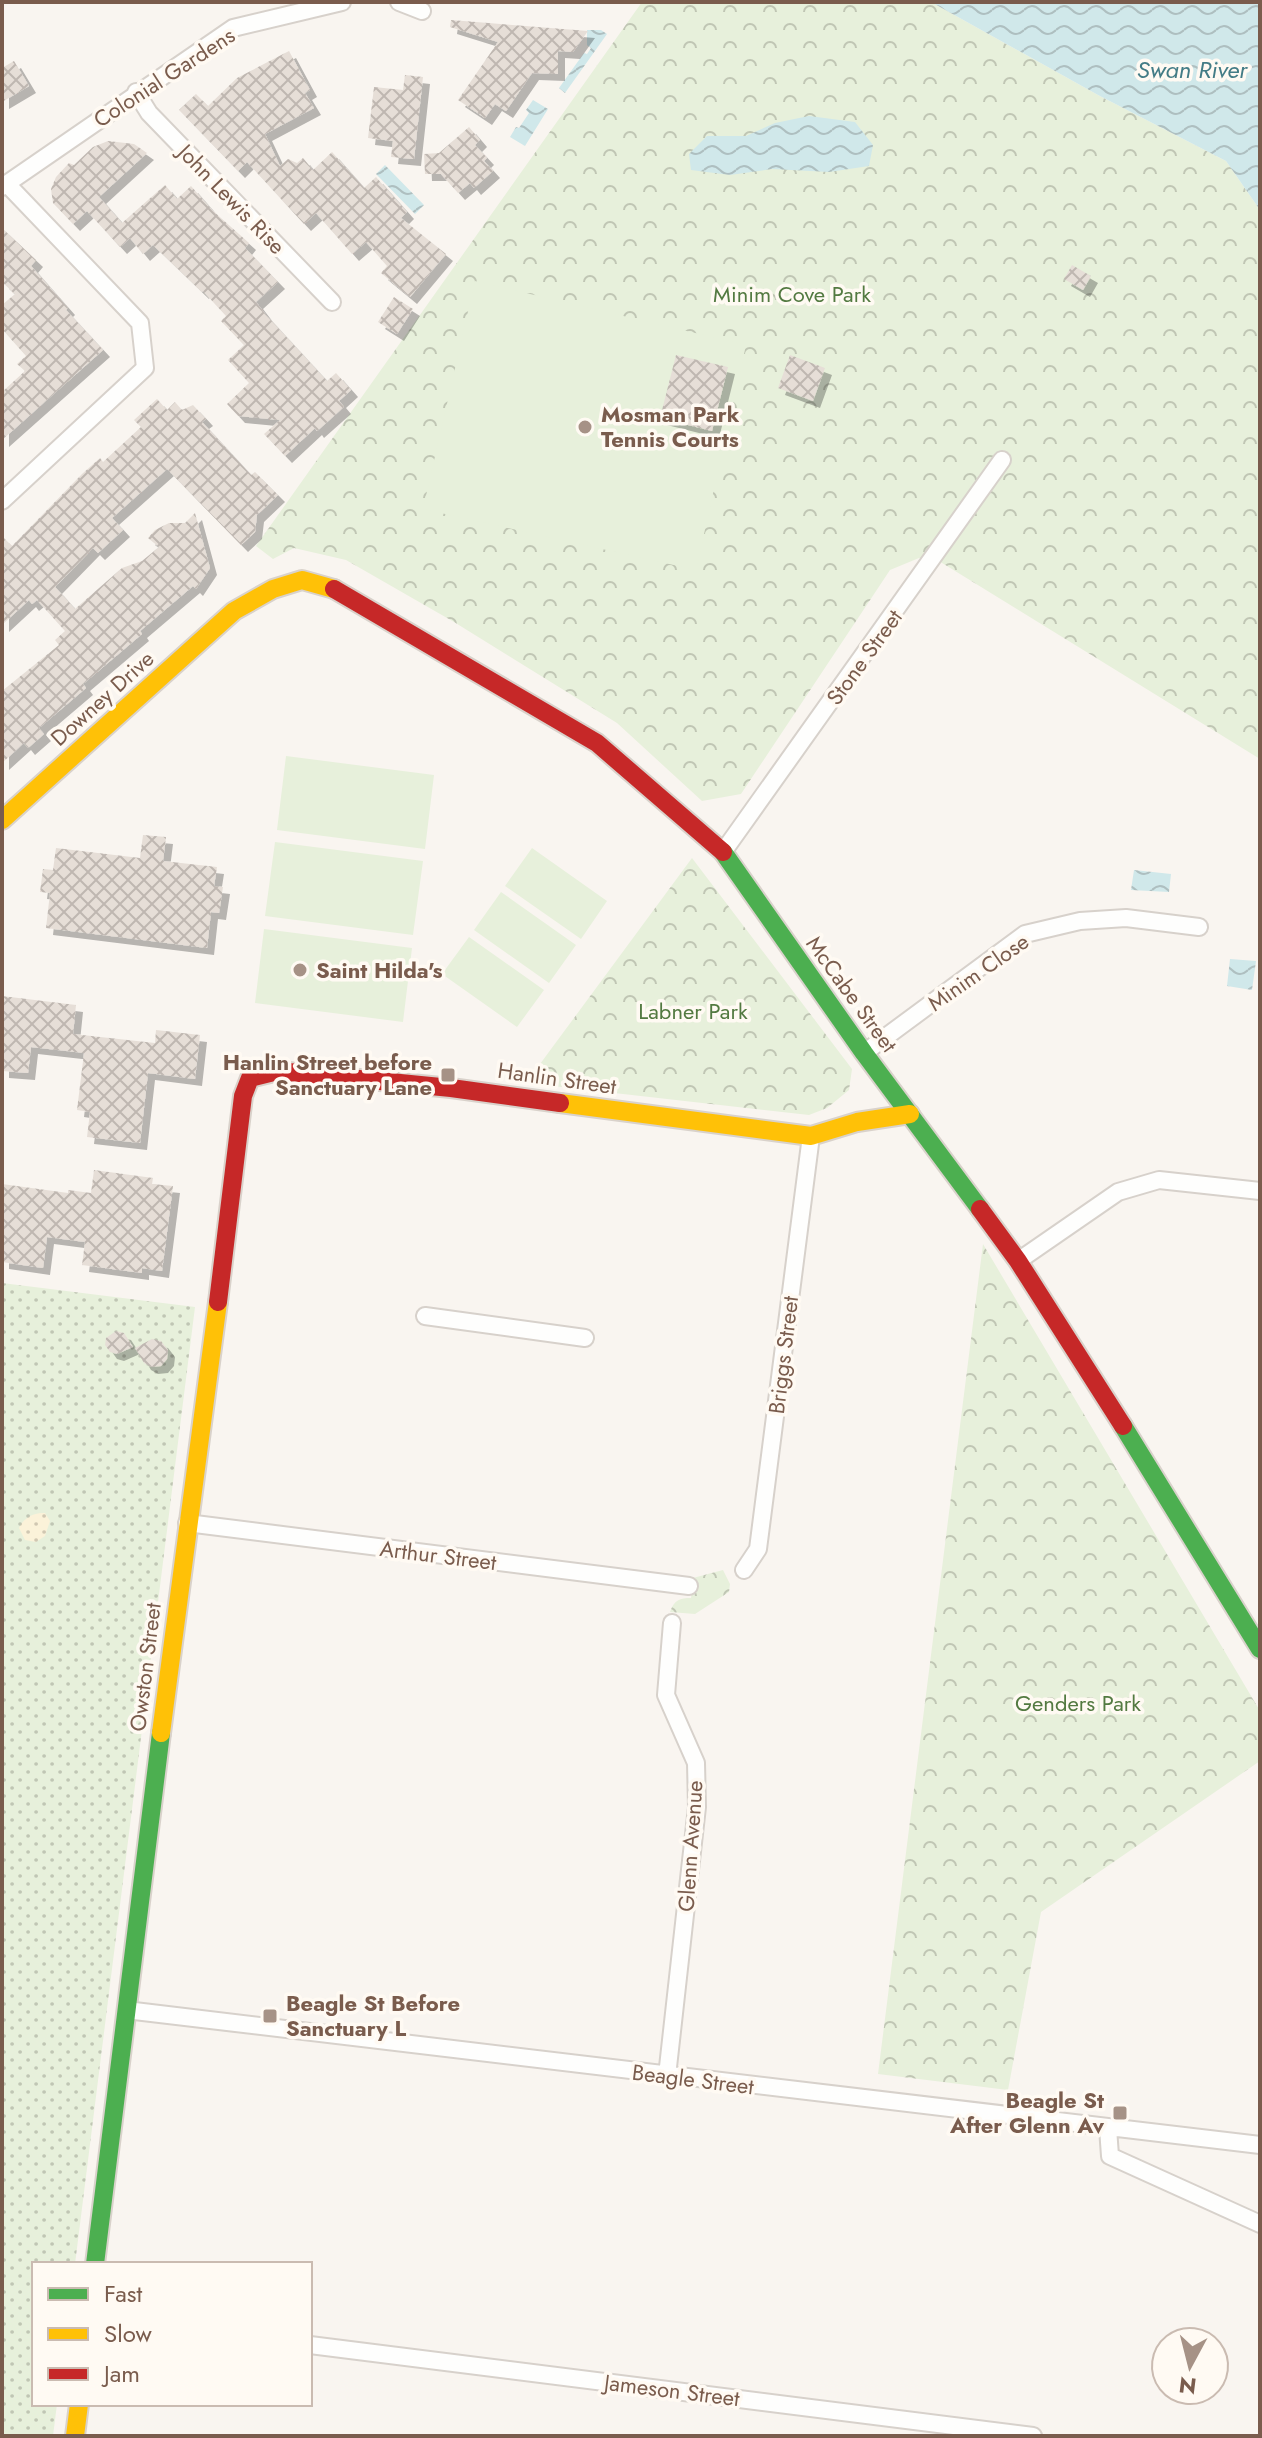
<svg xmlns="http://www.w3.org/2000/svg" width="1262" height="2438" font-family="Jost,sans-serif">
<style>
.grass{fill:url(#grass-dots)}
.sand{fill:url(#sand-dots)}
.park{fill:url(#park-crowns)}
.pitch{fill:#e7f0db}
.water{fill:url(#water-waves)}
.building{fill:url(#building-cross-hatch);filter:url(#shadow)}
.lines{fill:none;stroke-linecap:round;stroke-linejoin:round}
.street-casing{stroke:#d7d1cb;stroke-width:20}
.fast-casing{stroke:#d9d2cb;stroke-width:22}
.slow-casing{stroke:#d9d2cb;stroke-width:22}
.jam-casing{stroke:#d9d2cb;stroke-width:22}
.street{stroke:#fefefd;stroke-width:16}
.fast{stroke:#4caf50;stroke-width:18}
.slow{stroke:#ffc107;stroke-width:18}
.jam{stroke:#c62828;stroke-width:18}
.poi-dot{fill:#a69286;stroke:#fffaf3;stroke-width:3}
.labels{text-anchor:middle;dominant-baseline:central;stroke-width:7;stroke-linejoin:round;paint-order:stroke}
.street-label{font-size:22px;fill:#7a5c4d;stroke:#fffaf3}
.park-label{font-size:22px;fill:#537a41;stroke:#fffaf3}
.poi-label{font-size:22px;font-weight:bold;fill:#7a5c4d;stroke:#fffaf3;text-anchor:start}
.water-label{font-size:24px;font-style:italic;fill:#437c86;stroke:#fffaf3}
</style>
<defs>
<pattern id="grass-dots" width="8" height="8" patternUnits="userSpaceOnUse" patternTransform="scale(2)"><rect width="8" height="8" fill="#e7f0db"/><path d="M2 2h.1M6 6h.1" fill="none" stroke="#c0c6b4" stroke-width="1.8" stroke-linecap="round"/></pattern>
<pattern id="sand-dots" width="8" height="8" patternUnits="userSpaceOnUse" patternTransform="scale(2)"><rect width="8" height="8" fill="#fbf2d9"/><path d="M2 2h.1M6 6h.1" fill="none" stroke="#d0c7b2" stroke-width="1.8" stroke-linecap="round"/></pattern>
<pattern id="park-crowns" width="20" height="18" patternUnits="userSpaceOnUse" patternTransform="scale(2)"><rect width="20" height="18" fill="#e7f0db"/><path d="M2 6a3 3 0 1 1 6 0M12 15a3 3 0 1 1 6 0" fill="none" stroke="#c0c6b4"/></pattern>
<pattern id="water-waves" width="16" height="10" patternUnits="userSpaceOnUse" patternTransform="scale(2)"><rect width="16" height="10" fill="#d0e8ea"/><path d="M0 5q4-4 8 0t8 0" fill="none" stroke="#aebfc0"/></pattern>
<pattern id="building-cross-hatch" width="8" height="8" patternUnits="userSpaceOnUse" patternTransform="scale(2)"><rect width="8" height="8" fill="#e6ded7"/><path d="M0 0l8 8M0 8l8-8" fill="none" stroke="#bfb7b1"/></pattern>
<filter id="shadow"><feDropShadow dx="7" dy="7" stdDeviation="0" flood-color="#0004"/></filter>
</defs>
<rect width="100%" height="100%" fill="#f9f5f0"/>
<!-- grass -->
<path class="grass" d="M2,1283L195,1307L75,2264H34V2404H57L53,2436H2Z"/>
<!-- sand -->
<path class="sand" d="M45,1513L50,1521L45,1536L36,1542L25,1540L19,1528C23,1518 34,1512 45,1513Z"/>
<!-- park -->
<path class="park" d="M642,2H931L1098,95L1226,161L1260,210V759L934,558H919L890,570L741,794L702,801L617,723L454,622L346,560L294,548L273,559L256,546Z
M692,858L852,1069L849,1090L827,1108L809,1115L526,1083Z
M983,1244L1260,1711V1761L1041,1912L1008,2090L878,2074Z
M723,1570L730,1584L729,1592L695,1614L670,1612C674,1600 680,1598 691,1598L693,1578Z"/>
<!-- pitch -->
<path class="pitch" d="M475,281L746,345L696,570L423,509Z
M286,756L434,775L425,849L277,830Z
M275,842L423,861L413,935L265,916Z
M532,848L607,901L581,939L505,886Z
M501,892L576,945L549,983L474,930Z
M264,929L412,948L403,1022L255,1003Z
M469,937L544,990L517,1027L442,974Z"/>
<!-- water -->
<path class="water" d="M931,2H1260V210L1226,161L1098,95Z
M587,30H601L607,34L565,93L559,88L584,53L587,54L591,48L587,45Z
M533,100L548,109L525,146L510,137L516,127L519,128L529,113L526,110Z
M809,116L855,122L873,145L869,166L829,172L772,169L730,175L691,170L689,154L707,136H746L775,123Z
M385,165L424,205L415,214L376,174Z
M1134,870L1171,874L1169,892L1131,890Z
M1230,959L1256,961L1252,990L1227,986Z"/>
<!-- building -->
<path class="building" d="M451,20L588,31L573,52L558,51V74L532,73L506,111L495,104L485,118L458,100L498,42L450,27Z
M289,51L310,90L305,93L314,108L265,134L280,166L288,159L297,163L303,158L313,170L332,152L364,188L376,177L407,212L401,218L446,254L410,297L381,273L387,266L366,242L352,254L316,213L304,224L247,162L238,171L179,110L196,94L208,106L237,78Z
M14,61L29,86L2,102V68Z
M405,75L423,77L414,159L391,157L393,141L368,138L374,87L403,90Z
M469,127L480,140L475,145L487,158L484,161L493,171L474,188L470,183L458,193L441,174H425L424,154L439,153Z
M108,141L134,144L147,153L99,197L122,223L165,185L177,199L191,186L212,210L249,243L245,248L278,282L256,302L266,315L327,381L336,373L351,390L339,401L344,407L317,431L315,428L285,456L264,434L280,420L238,416L227,404L249,383L228,360L244,345L221,321L226,316L203,291L202,292L153,245L143,254L130,238L120,247L87,211L73,224L53,203L51,189L56,177L69,163L74,165L93,147Z
M2,228L36,260L31,266L68,308L66,310L103,350L2,440V392L25,371L17,364L26,356L2,329V305L15,294L2,282Z
M1072,265L1091,276L1083,290L1064,279Z
M394,297L413,309L397,334L378,322Z
M676,355L728,367L712,431L660,418Z
M790,355L825,368L813,401L778,388Z
M157,399L167,410L175,402L182,410L193,405L206,419L202,422L251,475L255,472L278,495L257,515L255,532L241,545L167,469L112,518L123,530L98,553L93,548L55,587L75,609L122,568L142,561L159,547L148,538L155,530L169,523H185L195,513L210,568L196,589L193,586L140,631L142,634L83,684L86,688L39,728L44,734L28,748L24,743L2,763V691L59,645L55,640L65,631L37,600L32,604L29,600L2,625V536L12,546L82,474L100,458L103,462L141,427L134,420Z
M143,835L166,837L163,861L217,867L214,886L223,887L219,913L211,912L207,948L46,928L50,893L40,892L43,869L53,870L56,848L140,858Z
M2,996L76,1005L73,1034L155,1043L156,1030L200,1035L195,1079L148,1073L140,1143L87,1137L90,1112L77,1110L84,1053L31,1047L28,1073L2,1071Z
M94,1170L153,1178L152,1184L173,1186L162,1271L142,1268V1273L82,1265L85,1242L47,1237L43,1268L2,1262V1184L68,1193V1190L91,1193Z
M116,1331L124,1333L133,1347L117,1354L110,1352L105,1345L106,1338Z
M152,1339L161,1341L168,1350L167,1359L161,1366L151,1367L144,1363L135,1348Z"/>
<g class="lines">
<defs>
<path id="street" d="M399,2L422,11
M136,92L149,113L332,302
M2,187L233,28L342,2
M2,501L145,368L140,323L7,184
M723,852L1002,460
M864,1053L1025,934L1080,921L1126,918L1199,927
M1018,1261L1118,1192L1159,1180L1260,1191
M425,1316L585,1338
M187,1523L689,1586
M744,1570L758,1549L811,1136
M126,2010L1260,2145
M667,2076L697,1807L696,1763L666,1695L672,1623
M1108,2128L1110,2156L1260,2224
M310,2345L1033,2436"/>
<path id="fast" d="M723,852L864,1053L980,1209
M1123,1426L1260,1649
M95,2264L161,1733"/>
<path id="slow" d="M2,820L234,611L273,589L302,580L334,589
M560,1103L811,1136L857,1122L910,1114
M161,1733L218,1302
M75,2436L79,2404"/>
<path id="jam" d="M334,589L597,743L723,852
M980,1209L1018,1261L1123,1426
M218,1302L243,1096L250,1078L278,1071L451,1088L560,1103"/>
</defs>
<!-- street casing -->
<use href="#street" class="street-casing"/>
<!-- fast casing -->
<use href="#fast" class="fast-casing"/>
<!-- slow casing -->
<use href="#slow" class="slow-casing"/>
<!-- jam casing -->
<use href="#jam" class="jam-casing"/>
<!-- street -->
<use href="#street" class="street"/>
<!-- fast -->
<use href="#fast" class="fast"/>
<!-- slow -->
<use href="#slow" class="slow"/>
<!-- jam -->
<use href="#jam" class="jam"/>
</g>
<!-- markers -->
<g class="poi-dot">
<circle cx="585" cy="427" r="8"/>
<circle cx="300" cy="970" r="8"/>
<rect x="440" y="1067" width="16" height="16" rx="4"/>
<rect x="262" y="2008" width="16" height="16" rx="4"/>
<rect x="1112" y="2105" width="16" height="16" rx="4"/>
</g>
<g class="labels">
<!-- street labels -->
<g class="street-label">
<text transform="translate(164 77) rotate(-33)">Colonial Gardens</text>
<text transform="translate(232 199) rotate(46)">John Lewis Rise</text>
<text transform="translate(864 657) rotate(-54)">Stone Street</text>
<text transform="translate(102 698) rotate(-42)">Downey Drive</text>
<text transform="translate(978 972) rotate(-35)">Minim Close</text>
<text transform="translate(852 994) rotate(54)">McCabe Street</text>
<text transform="translate(557 1078) rotate(8)">Hanlin Street</text>
<text transform="translate(783 1355) rotate(-83)">Briggs Street</text>
<text transform="translate(438 1555) rotate(7)">Arthur Street</text>
<text transform="translate(145 1667) rotate(-83)">Owston Street</text>
<text transform="translate(690 1846) rotate(-86)">Glenn Avenue</text>
<text transform="translate(693 2079) rotate(7)">Beagle Street</text>
<text transform="translate(672 2390) rotate(7)">Jameson Street</text>
</g>
<!-- park labels -->
<g class="park-label">
<text x="792" y="294">Minim Cove Park</text>
<text x="693" y="1011">Labner Park</text>
<text x="1078" y="1703">Genders Park</text>
</g>
<!-- poi labels -->
<g class="poi-label">
<text x="601" y="414">Mosman Park<tspan x="601" dy="25">Tennis Courts</tspan></text>
<text x="316" y="970">Saint Hilda's</text>
<text x="432" y="1062" text-anchor="end">Hanlin Street before<tspan x="432" dy="25">Sanctuary Lane</tspan></text>
<text x="286" y="2003">Beagle St Before<tspan x="286" dy="25">Sanctuary L</tspan></text>
<text x="1104" y="2100" text-anchor="end">Beagle St<tspan x="1104" dy="25">After Glenn Av</tspan></text>
</g>
<!-- water labels -->
<g class="water-label">
<text x="1192" y="69">Swan River</text>
</g>
</g>
<!-- border -->
<rect width="1262" height="2438" fill="none" stroke="#7a5c4d" stroke-width="8"/>
<!-- legend -->
<rect x="32" y="2262" width="280" height="144" fill="#fffaf3" stroke="#cabbb1" stroke-width="2"/>
<rect x="48" y="2288" width="40" height="12" fill="#4caf50" stroke="#cabbb1" stroke-width="2"/>
<text x="104" y="2302" font-size="24" fill="#7a5c4d">Fast</text>
<rect x="48" y="2328" width="40" height="12" fill="#ffc107" stroke="#cabbb1" stroke-width="2"/>
<text x="104" y="2342" font-size="24" fill="#7a5c4d">Slow</text>
<rect x="48" y="2368" width="40" height="12" fill="#c62828" stroke="#cabbb1" stroke-width="2"/>
<text x="104" y="2382" font-size="24" fill="#7a5c4d">Jam</text>
<!-- north arrow -->
<g transform="translate(1190 2366) rotate(187)"><circle r="38" fill="#fffaf3" stroke="#cabbb1" stroke-width="2"/>
<path d="M0-6L14 30L0 20L-14 30Z" fill="#a69286"/>
<text y="-12" font-size="22" font-weight="bold" text-anchor="middle" fill="#7a5c4d">N</text>
</g>
</svg>
